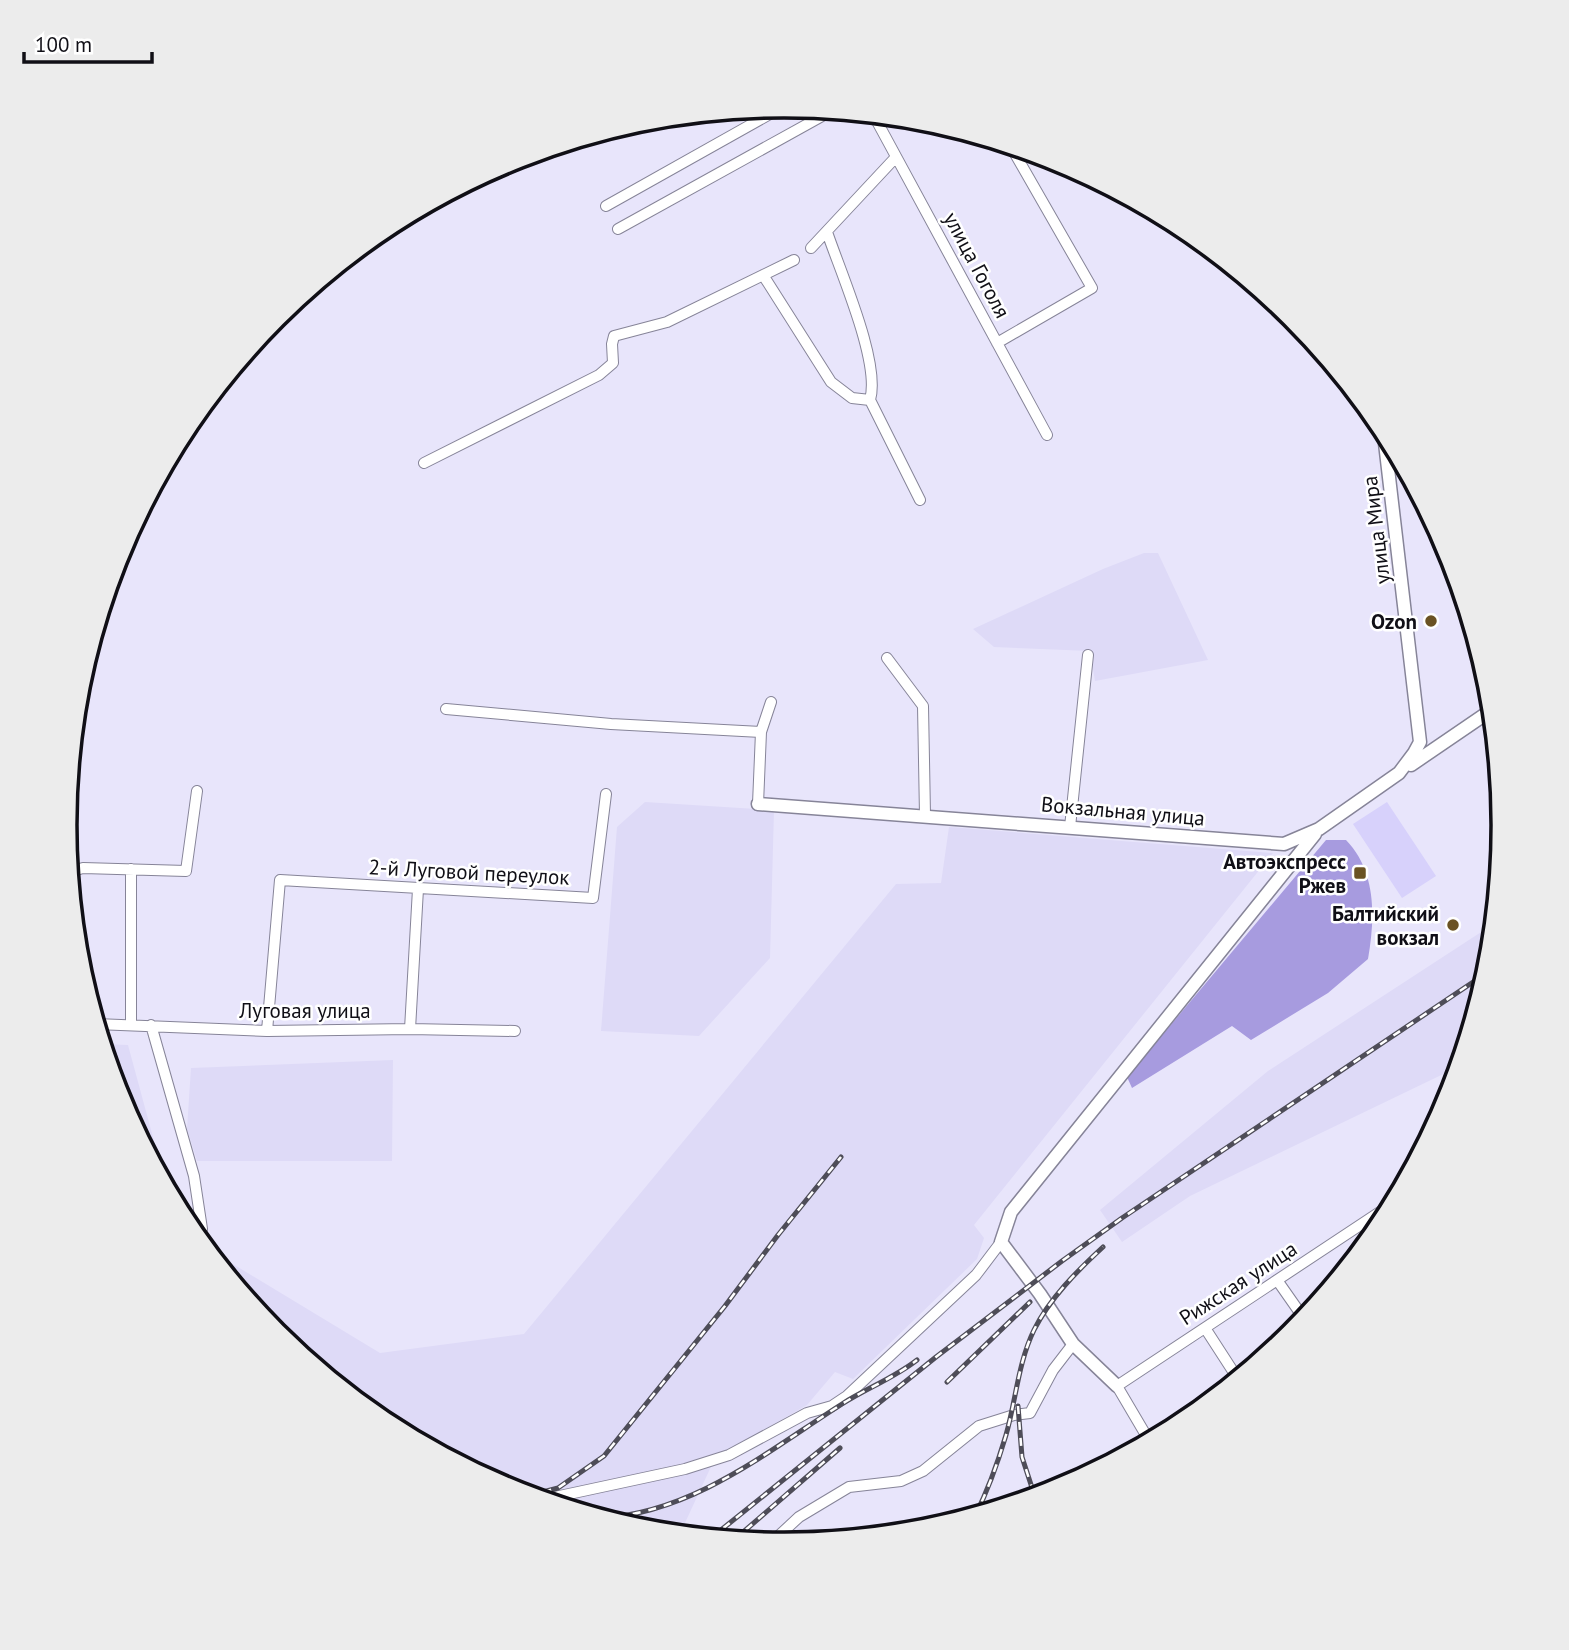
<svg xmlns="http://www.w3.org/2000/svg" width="1569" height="1650" font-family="'PT Sans',sans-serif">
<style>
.built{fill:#dedaf7}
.green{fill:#d7d1fb}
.forest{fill:#a79bdf}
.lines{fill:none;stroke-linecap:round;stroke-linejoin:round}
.minor-casing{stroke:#868498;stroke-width:12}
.tertiary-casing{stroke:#868498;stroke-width:15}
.minor{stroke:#fff;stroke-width:10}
.tertiary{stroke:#fff;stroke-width:12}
.rail-casing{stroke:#4e4d58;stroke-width:5}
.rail{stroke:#fff;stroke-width:2.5;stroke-dasharray:8;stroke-linecap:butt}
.poi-dot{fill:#6a5223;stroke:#fff;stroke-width:2.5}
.labels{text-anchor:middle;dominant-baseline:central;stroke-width:5;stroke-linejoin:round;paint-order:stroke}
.street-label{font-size:21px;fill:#100f16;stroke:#fff}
.poi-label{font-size:21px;font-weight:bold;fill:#100f16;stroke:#fff;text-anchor:end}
.rim{fill:none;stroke:#100f16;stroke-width:3.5}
</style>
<rect width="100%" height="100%" fill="#e8e5fb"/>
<!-- built -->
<path class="built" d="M1144,553H1158L1208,660L1095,681L1090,651L994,647L973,629L1103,569Z
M645,802L774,810L770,958L699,1036L601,1031L617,827Z
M949,827L1273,853L974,1225L984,1238L977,1259L853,1379L835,1372L807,1405L715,1458L684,1525L671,1534L644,1531L509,1490L384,1423L275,1334L203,1246L380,1353L524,1334L896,884L941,883Z
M1495,923L1490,966L1460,1066L1190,1196L1122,1242L1100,1210L1268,1071Z
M102,1044L128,1045L167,1189L119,1100Z
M393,1060L392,1161H197L187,1129L191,1068Z"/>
<!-- green -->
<path class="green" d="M1387,802L1436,876L1402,898L1353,824Z"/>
<!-- forest -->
<path class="forest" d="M1326,840H1346C1377,872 1375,918 1368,959L1328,993L1251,1040L1232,1026L1132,1088L1127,1077Z"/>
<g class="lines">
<defs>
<path id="minor" d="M873,114L1047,435
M606,206L786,105
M618,229L833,110
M827,232C840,271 881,363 870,400L920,500
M811,248L896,157
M763,275L831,382L852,398L870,400
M997,343L1092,288L1010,145
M424,463L599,375L613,363L612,344L614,336L667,322L794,260
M887,658L923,706L925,815
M446,709L611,724L761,732
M758,804L761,732L771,702
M1070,827L1088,655
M131,869V1025
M69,872L83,868L186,871L197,791
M96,1024L267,1031L410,1029L515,1031
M151,1025L194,1176L202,1229L197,1238
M410,1029L418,889
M267,1031L280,880L593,898L606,794
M1277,1280L1305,1320
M1205,1328L1238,1379
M1150,1442L1117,1386L1395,1202
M541,1500L685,1469L729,1455L807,1413L832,1406L847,1396L976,1275L1001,1242
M771,1543L799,1517L849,1487L901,1481L923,1471L979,1426L1014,1415L1030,1413L1053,1370L1073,1344"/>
<path id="tertiary" d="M1411,765L1493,709
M758,804L1284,844L1319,829L1399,773L1414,753L1420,742L1383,426
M1117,1386L1073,1344L1040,1294L1001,1242L1011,1212L1315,834"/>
</defs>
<!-- minor casing -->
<use href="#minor" class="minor-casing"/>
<!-- tertiary casing -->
<use href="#tertiary" class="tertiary-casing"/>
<!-- minor -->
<use href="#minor" class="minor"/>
<!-- tertiary -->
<use href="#tertiary" class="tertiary"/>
<defs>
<path id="rail" d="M947,1382L1030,1302
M1018,1406L1022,1457L1035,1497
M528,1496L558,1488L604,1456L725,1306L778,1235L841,1157
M975,1516C988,1490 998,1462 1006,1435C1016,1400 1018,1363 1034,1330C1050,1298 1077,1271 1103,1247
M601,1518C693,1513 768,1451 842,1404C867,1388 894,1378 917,1360
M711,1538L936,1357L1062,1261L1122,1218L1488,972
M734,1540L840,1448"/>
</defs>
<!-- rail casing -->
<use href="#rail" class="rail-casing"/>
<!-- rail -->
<use href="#rail" class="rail"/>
</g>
<!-- markers -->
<g class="poi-dot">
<circle cx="1431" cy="621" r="7"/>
<rect x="1353" y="866" width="14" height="14" rx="3.5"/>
<circle cx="1453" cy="925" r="7"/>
</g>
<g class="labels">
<!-- street labels -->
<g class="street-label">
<text transform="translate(977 265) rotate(62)">улица Гоголя</text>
<text transform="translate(1376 530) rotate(-97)">улица Мира</text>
<text transform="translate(1123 811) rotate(5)">Вокзальная улица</text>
<text transform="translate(469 872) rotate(3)">2-й Луговой переулок</text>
<text x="305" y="1010">Луговая улица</text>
<text transform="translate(1238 1283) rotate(-33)">Рижская улица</text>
</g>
<!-- poi labels -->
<g class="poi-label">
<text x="1417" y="621">Ozon</text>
<text x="1346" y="861">Автоэкспресс<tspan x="1346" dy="24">Ржев</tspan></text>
<text x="1439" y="913">Балтийский<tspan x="1439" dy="24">вокзал</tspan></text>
</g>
</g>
<!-- crop -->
<path d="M0 0H1569V1650H0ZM77 825a707 707 0 1 1 1414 0a707 707 0 1 1-1414 0Z" fill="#ececec" fill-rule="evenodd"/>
<path class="rim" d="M77 825a707 707 0 1 1 1414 0a707 707 0 1 1-1414 0Z"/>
<!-- scale -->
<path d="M24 52v10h128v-10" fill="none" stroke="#100f16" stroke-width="3.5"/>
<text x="35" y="52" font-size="21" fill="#100f16" stroke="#ffffff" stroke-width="5" paint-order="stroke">100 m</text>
</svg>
